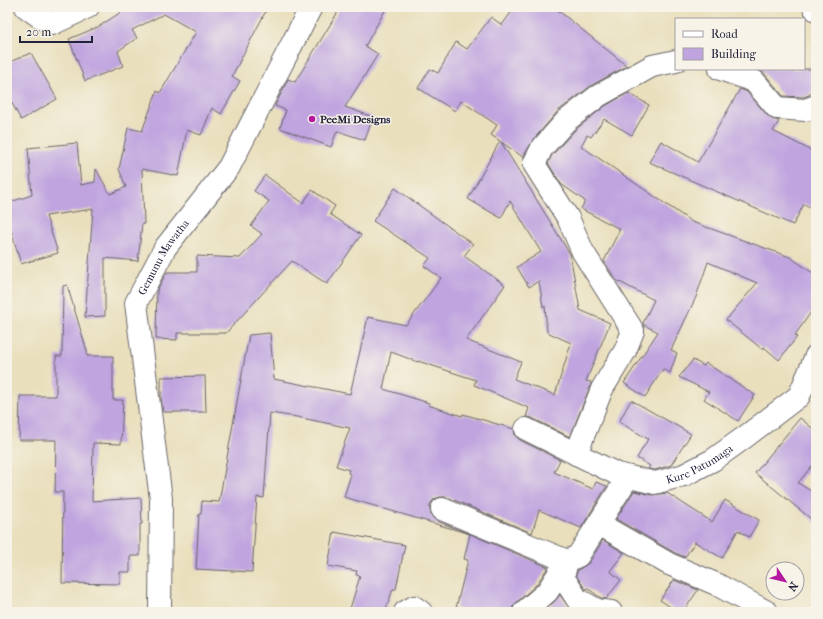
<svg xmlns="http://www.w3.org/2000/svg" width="823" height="619" font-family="'IM FELL French Canon',serif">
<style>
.building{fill:#bfa4df}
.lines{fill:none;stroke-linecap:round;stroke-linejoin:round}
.street-casing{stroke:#686468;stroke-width:24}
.street{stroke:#fff;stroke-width:22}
.poi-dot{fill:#b5179e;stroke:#f7f3e8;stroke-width:1.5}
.labels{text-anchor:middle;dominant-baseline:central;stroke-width:3;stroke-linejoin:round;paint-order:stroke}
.poi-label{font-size:11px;font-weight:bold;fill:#22223b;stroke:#f7f3e8;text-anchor:start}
.street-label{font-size:11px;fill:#22223b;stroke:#f7f3e8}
</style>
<rect width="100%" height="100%" fill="#f7f3e8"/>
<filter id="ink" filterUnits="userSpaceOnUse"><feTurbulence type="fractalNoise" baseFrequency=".025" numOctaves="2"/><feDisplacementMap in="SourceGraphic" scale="8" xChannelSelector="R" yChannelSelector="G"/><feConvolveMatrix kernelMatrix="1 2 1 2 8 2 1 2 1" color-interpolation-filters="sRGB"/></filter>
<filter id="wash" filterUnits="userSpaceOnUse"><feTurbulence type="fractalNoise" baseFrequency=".012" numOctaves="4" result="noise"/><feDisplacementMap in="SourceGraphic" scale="16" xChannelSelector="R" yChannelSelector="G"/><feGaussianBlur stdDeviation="0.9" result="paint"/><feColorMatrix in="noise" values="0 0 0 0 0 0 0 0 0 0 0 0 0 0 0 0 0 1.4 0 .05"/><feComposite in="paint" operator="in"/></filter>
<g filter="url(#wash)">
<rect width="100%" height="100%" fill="#e9dfbc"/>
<g id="blocks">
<!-- building -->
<path class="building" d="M129,7H268L232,76L240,81L221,114L212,108L201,135L187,130L178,176L142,169L144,224H142L138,261L105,258V316L85,317L93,209L46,216L58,253L21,264L7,217V203L32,195L28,148L77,143L81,185L95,182L96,169L110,194L126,187L119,169L128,128L142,131L157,91L160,93L196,32L164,14L132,30L137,38L118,51L123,66L85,81L69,39L98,27Z
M341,7H387L365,46L378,54L345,107L373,117L365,140L337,131L331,147L280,128L286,110L275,106L288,79L295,82Z
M515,7H554L627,66L592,85L558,111L533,140L523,157L501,142L570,254L580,310L610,323L586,381L591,382V384L570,437L532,418L526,417L529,408L474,385L476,380L418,361V362L391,352L383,389L429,403L428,405L462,416L463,414L514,429L515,436L520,440L560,460L554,472L593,489L596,482L607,486L581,528L539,510L532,533L447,497H440L434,499L430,505V510L432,517L437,521L470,534L344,497L351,474L348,473L349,470L336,466L350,428L297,417L270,413L264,498L257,497L252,572L196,569L199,514H201L202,501L219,502L249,335L270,333L274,379L350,394L368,317L406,325L441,278L424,266L430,258L373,221L395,188L473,244L464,256L505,285L466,340L521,362L514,379L555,395L571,343L547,332L545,306L543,307L539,281L529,287L517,267L541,252L510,201L501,218L468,199L500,141L491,135L497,125L461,101L455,111L418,88L430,69L438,73L456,42L467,49L491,17L502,25Z
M31,53L57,99L21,120L7,94V63Z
M758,69H816V86L809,95L803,97L783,96L764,73Z
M740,89L747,92L768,116L772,119L779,121L773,131L816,153V197L811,208L804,204L793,225L649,162L661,141L698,162Z
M628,93L649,105L632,135L604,119L591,137L587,135L581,146L692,222L790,257L816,275V305L795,335L797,337L779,360L764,347L762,349L726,320L757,283L708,262L696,297L671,350L677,353L670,373L663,369L645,397L624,383L658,332L644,325L643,323L654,300L616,280L604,261L620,229L581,209L585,201L561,184L548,163L552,155L575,130L605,106Z
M265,175L303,203L312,190L335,206L330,214L361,235L327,284L292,261L226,333H177V340L156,339L157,290L167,272H197V256L240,258L262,234L251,226L269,201L254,191Z
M67,285L87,351V356H113V400H123L121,444L93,443L92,501L141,498L142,524H140V556H130V572H120V584L62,583L63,492H55L56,440H19L20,396H56V356H62L63,286Z
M693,360L704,366L706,363L755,395L738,421L704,399L709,392L679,377Z
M205,376L206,412H163L161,398V377Z
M631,400L691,434L671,465L655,470L648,469L650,466L637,458L648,439L619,422Z
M800,418L816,431V461L798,483L816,494V523L755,473Z
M634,491L652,495L667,493L712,522L725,500L759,520L749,537L738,530L722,558L695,542L685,557L675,553L616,519Z
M334,532L405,545L396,589H393L385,612H349L360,576L356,575L357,571L328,566Z
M470,534L548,567L537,584L516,603L512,608V612H468L456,608L468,560L464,559Z
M603,540L624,553L610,571L621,580L606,599L601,598L587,588L586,590L576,575L578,570L589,563Z
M674,580L698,590L683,612H678L660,600Z
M560,595L570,609L568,612H543L555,601Z"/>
</g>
</g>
<g filter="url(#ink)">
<use href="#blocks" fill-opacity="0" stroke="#686468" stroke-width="1"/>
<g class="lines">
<defs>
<g id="street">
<path d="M26,7L43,19L52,24L88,7"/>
<path d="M814,7L816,10"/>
<path d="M720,69L754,81L777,108L805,110L816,106"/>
<path id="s1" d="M526,429L617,474L655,483L684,475L713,460L745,437L799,396L816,356"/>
<path d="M576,454L602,389L625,351L633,331L583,252L568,218L534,164L542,148L566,121L598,96L652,66L676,61"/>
<path d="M442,509L567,561L578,556L628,477"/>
<path d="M599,524L669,564L716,584L767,612"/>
<path d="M567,561L563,577L577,599L597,610L611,612"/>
<path id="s2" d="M160,612L161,499L136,303L165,248L229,167L311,7"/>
<path d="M405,612L414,607L421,612"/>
<path d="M524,612L547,592L567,561"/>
</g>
</defs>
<!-- street casing -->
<use href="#street" class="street-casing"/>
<!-- street -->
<use href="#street" class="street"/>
</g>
</g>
<!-- markers -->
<circle class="poi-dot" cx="312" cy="119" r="4"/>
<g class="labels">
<!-- poi labels -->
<g class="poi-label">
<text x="320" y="119">PeeMi Designs</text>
</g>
<!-- street labels -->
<g class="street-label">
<text stroke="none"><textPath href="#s2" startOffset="364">Gemunu Mawatha</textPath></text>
<text stroke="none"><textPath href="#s1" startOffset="189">Kure Patumaga</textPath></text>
</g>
</g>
<!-- margin -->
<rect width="823" height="619" fill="none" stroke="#f7f3e8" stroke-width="24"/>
<!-- legend -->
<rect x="675" y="18" width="130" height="52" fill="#f7f3e8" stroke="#a29fa3"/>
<rect x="683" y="31" width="20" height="6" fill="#ffffff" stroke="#a29fa3"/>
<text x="711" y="38" font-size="12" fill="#22223b">Road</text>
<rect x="683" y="48" width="20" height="12" fill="#bfa4df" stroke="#a29fa3"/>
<text x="711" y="58" font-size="12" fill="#22223b">Building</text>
<!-- north arrow -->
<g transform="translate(785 581) rotate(125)"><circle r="19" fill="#f7f3e8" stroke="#a29fa3"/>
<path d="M0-3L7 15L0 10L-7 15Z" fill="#b5179e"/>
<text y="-6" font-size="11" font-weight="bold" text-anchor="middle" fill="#22223b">N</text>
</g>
<!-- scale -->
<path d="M20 36v6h72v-6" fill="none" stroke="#22223b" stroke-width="2"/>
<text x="26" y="36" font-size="12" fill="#22223b" stroke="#f7f3e8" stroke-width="3" paint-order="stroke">20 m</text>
</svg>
